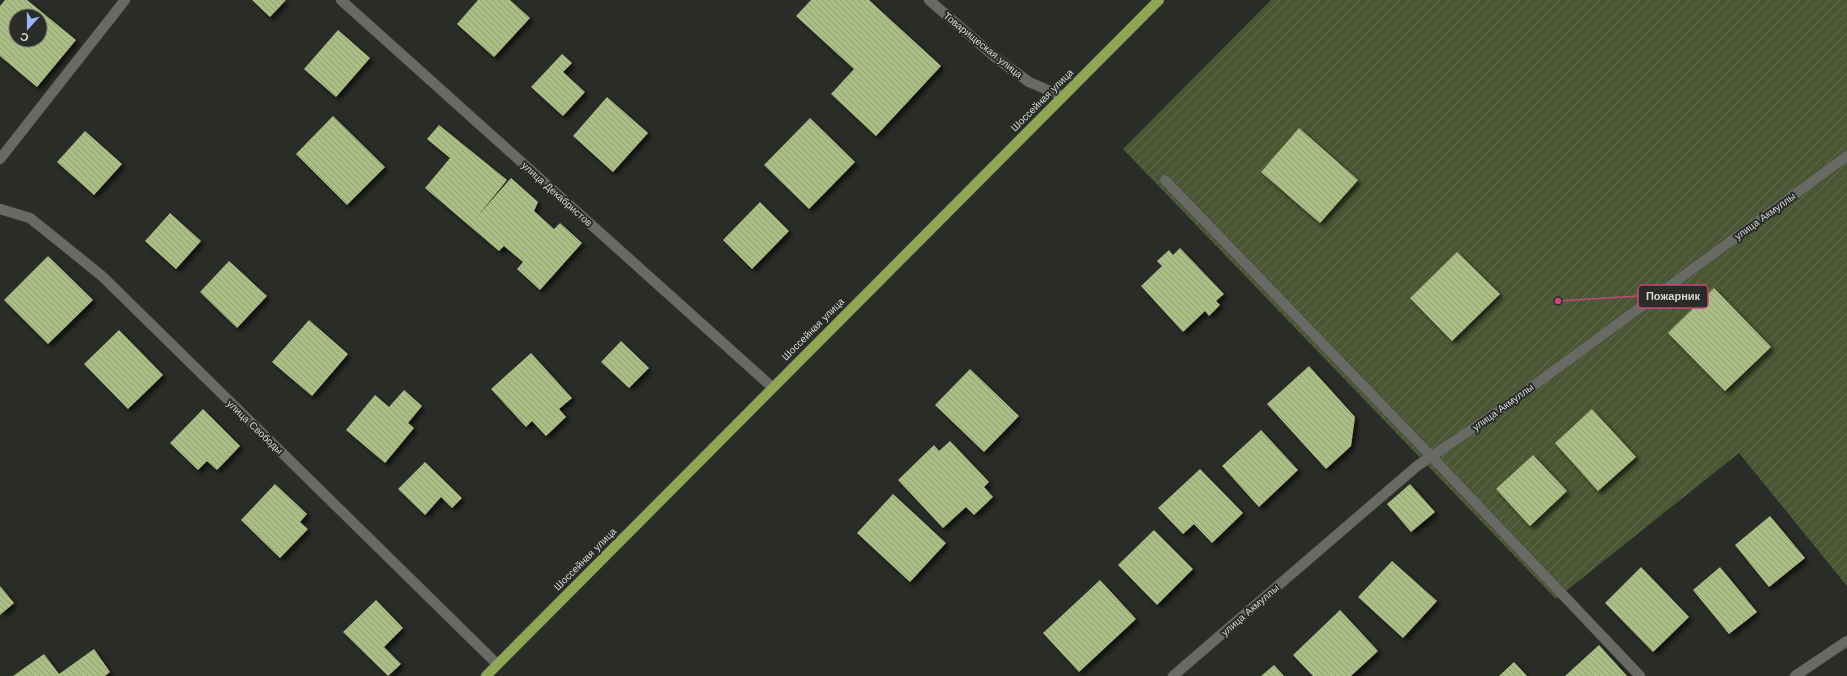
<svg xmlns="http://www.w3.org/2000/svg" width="1847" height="676" font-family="'Work Sans',sans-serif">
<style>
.garden{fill:url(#garden-furrows)}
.building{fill:url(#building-back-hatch);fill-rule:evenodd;filter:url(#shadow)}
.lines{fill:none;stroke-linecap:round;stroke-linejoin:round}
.street-casing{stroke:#464842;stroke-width:11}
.primary-casing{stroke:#464842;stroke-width:11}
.street{stroke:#686a63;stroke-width:10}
.primary{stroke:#8fa655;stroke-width:10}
.labels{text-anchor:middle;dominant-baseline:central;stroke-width:4;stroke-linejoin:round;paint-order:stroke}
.street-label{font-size:10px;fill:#d7d8d4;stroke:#2a2c27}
.leader{fill:none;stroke:#c74879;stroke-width:1.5}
.callout-dot{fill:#c74879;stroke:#2a2c27;stroke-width:1.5}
.callout{fill:#2a2c27;stroke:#c74879;stroke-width:1.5}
.callout-label{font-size:11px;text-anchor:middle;font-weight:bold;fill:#d7d8d4}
</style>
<defs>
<pattern id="garden-furrows" width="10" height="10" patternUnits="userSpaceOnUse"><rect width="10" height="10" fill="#4b5634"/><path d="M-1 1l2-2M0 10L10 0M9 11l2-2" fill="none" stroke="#646e50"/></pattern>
<pattern id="building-back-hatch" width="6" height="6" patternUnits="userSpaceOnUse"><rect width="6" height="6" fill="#abbe85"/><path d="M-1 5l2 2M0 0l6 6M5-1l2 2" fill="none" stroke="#909f74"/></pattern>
<filter id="shadow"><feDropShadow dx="3.5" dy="3.5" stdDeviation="2" flood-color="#0009"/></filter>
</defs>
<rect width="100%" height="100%" fill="#2a2c27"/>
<!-- garden -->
<path class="garden" d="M1271,0H1847V586L1739,453L1556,599L1123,149Z"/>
<!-- building -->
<path class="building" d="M5,0H27L76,40L37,87L0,56V6ZM16,16H40V40H16Z
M252,0H286L270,17Z
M478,0H510L530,18L494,57L457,24Z
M811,0H869L941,66L876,136L831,94L854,69L796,16Z
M338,30L370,58L336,97L304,69Z
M562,54L572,63L563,72L585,92L563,116L531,87Z
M607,97L648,133L613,172L573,136Z
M333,116L385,167L347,205L296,154Z
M810,118L855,162L809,209L764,165Z
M439,125L507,180L477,217L511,178L538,202L534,211L554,229L560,223L582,243L540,290L517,269L523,262L504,246L499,251L425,188L450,158L427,139Z
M1299,128L1358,180L1320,223L1261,172Z
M85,131L122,164L94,195L57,162Z
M760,202L789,231L752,269L723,240Z
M170,213L201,241L176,269L145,241Z
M1180,248L1224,294L1216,301L1220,305L1209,316L1205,311L1183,332L1141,286L1162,266L1157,261L1169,250L1173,255Z
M1457,252L1500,294L1452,341L1410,298Z
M48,256L93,300L48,344L4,300Z
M229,261L267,296L237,328L200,292Z
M1714,288L1771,347L1725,391L1668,333Z
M309,320L348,354L312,396L272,362Z
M119,330L163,375L128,409L84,364Z
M621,341L649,368L629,388L601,362Z
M531,353L572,398L559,409L566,417L546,436L532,421L526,427L491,389Z
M1309,366L1355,417L1351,446L1326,469L1267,404Z
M970,369L1019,416L984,452L935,405Z
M404,390L422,406L408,423L414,428L385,463L346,430L375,395L389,407Z
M203,409L240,446L217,470L207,461L198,470L170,443Z
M1592,409L1636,457L1598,491L1555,443Z
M1261,430L1298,470L1259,507L1222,466Z
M950,441L989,482L984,487L993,497L974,515L966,507L943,528L898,480L934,445L939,451Z
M1533,455L1567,491L1530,526L1496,489Z
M425,462L462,498L452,508L441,497L425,515L398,489Z
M1200,469L1243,513L1212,543L1194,524L1183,534L1158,508Z
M275,484L307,514L300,522L308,529L280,558L241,520Z
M1410,484L1435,512L1411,532L1387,504Z
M893,494L946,543L910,582L857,533Z
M1770,516L1805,558L1769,587L1735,545Z
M1154,530L1193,569L1157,605L1118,565Z
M1392,561L1437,601L1403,638L1358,597Z
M1641,567L1689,617L1653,652L1605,603Z
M1720,567L1757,612L1729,634L1693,590Z
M1100,580L1136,619L1079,672L1043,633Z
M0,586L14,603L0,615Z
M376,600L403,628L384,647L401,664L388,676L343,632Z
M1340,610L1378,651L1351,676H1313L1293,655Z
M1599,645L1627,676H1565Z
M94,649L110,672L105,676H13L44,654L59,674Z
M1514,662L1527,676H1499Z
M1274,665L1284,676H1261Z"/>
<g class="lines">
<defs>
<path id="street" d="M341,0L772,387
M929,0L995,57L1029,82L1062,96
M0,159L125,0
M1165,180L1432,457L1640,676
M0,209L30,218L102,276L497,664
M1173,676L1417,466L1496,413L1847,156
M1795,676L1847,641"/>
<path id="primary" d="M486,676L1159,0"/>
</defs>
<!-- street casing -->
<use href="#street" class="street-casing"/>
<!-- primary casing -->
<use href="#primary" class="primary-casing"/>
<!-- street -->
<use href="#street" class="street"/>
<!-- primary -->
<use href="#primary" class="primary"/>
</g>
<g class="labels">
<!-- street labels -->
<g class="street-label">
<text transform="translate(983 45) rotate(39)">Товарищеская улица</text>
<text transform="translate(1042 100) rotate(-45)">Шоссейная улица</text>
<text transform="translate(557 194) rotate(42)">улица Декабристов</text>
<text transform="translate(1765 216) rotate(-36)">улица Акмуллы</text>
<text transform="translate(813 329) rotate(-45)">Шоссейная улица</text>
<text transform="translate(1503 407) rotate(-36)">улица Акмуллы</text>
<text transform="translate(255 427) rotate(44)">улица Свободы</text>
<text transform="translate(585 559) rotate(-45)">Шоссейная улица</text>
<text transform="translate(1250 610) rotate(-41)">улица Акмуллы</text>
</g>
</g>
<!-- callouts -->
<path class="leader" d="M1558 301L1638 296"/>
<circle class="callout-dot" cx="1558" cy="301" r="4"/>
<rect class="callout" x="1638" y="285" width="70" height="23" rx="4"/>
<g class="callout-label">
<text x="1673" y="300">Пожарник</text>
</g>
<!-- north arrow -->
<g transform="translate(28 28) rotate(201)"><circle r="19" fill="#2a2c27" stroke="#6f716c"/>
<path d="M0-3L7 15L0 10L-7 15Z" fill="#a1b3fd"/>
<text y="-6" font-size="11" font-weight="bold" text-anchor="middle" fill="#d7d8d4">С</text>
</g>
</svg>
